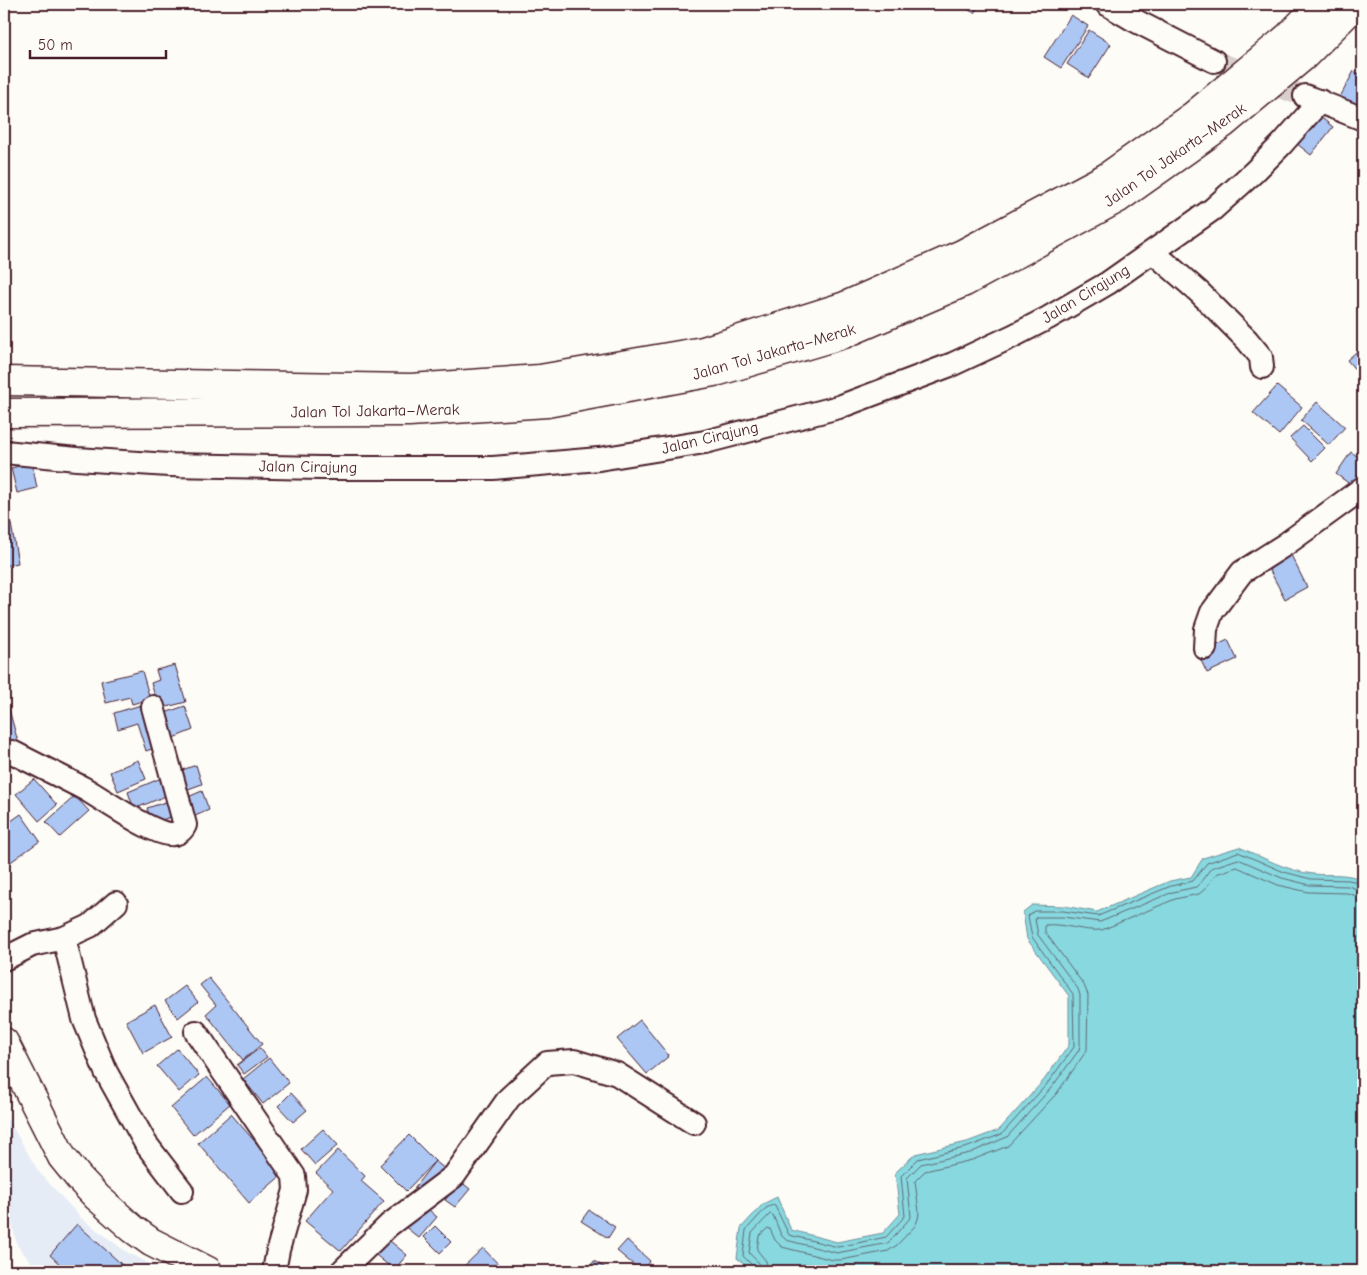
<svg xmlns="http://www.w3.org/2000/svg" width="1367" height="1275" font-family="'Comic Neue',sans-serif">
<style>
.built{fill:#e5ecf6}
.water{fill:#87d8df;stroke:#6f8e97}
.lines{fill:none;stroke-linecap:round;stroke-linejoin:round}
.shore{stroke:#626973;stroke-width:1}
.building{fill:#acc7f4;stroke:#4a1f2b}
.minor-tunnel{stroke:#d9d0ce;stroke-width:22;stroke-dasharray:22 11;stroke-linecap:butt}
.minor-casing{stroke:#4a1f2b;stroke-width:26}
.highway-casing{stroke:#4a1f2b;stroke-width:31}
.minor{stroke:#fdfcf7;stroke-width:22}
.highway{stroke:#fdfcf7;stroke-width:28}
.labels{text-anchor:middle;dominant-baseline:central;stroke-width:5;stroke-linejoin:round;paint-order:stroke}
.street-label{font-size:16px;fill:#4a1f2b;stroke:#fdfcf7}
</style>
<rect width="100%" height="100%" fill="#fdfcf7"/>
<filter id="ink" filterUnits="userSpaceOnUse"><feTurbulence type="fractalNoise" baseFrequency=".02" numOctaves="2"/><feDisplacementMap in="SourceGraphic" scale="10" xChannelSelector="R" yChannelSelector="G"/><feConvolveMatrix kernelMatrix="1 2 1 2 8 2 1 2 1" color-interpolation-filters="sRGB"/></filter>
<g filter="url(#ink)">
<!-- built -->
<path class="built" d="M8,1119L38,1171L81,1218L125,1251L163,1271H38L17,1245L4,1190V1121Z"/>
<!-- water -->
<path class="water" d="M1239,847C1262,857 1287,871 1313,874C1331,876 1345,872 1363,880V1271H751L737,1258L741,1228L763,1204L777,1197L791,1230L837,1242L883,1233L900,1214L895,1173L915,1154L967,1142L999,1130L1044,1080L1069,1045V996L1027,939L1023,912L1032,905L1064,906L1097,912L1170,881L1191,877L1203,858Z"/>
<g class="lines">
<!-- shore -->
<path class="shore" d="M754,1271L753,1266L743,1256L746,1230L766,1208L773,1205L775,1206L789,1235L838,1247L886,1237L905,1216L901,1176L918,1159L968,1147L1002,1134L1047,1084L1074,1047L1073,994L1032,937L1028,916L1034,911H1063L1098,916L1171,886L1193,881L1207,863L1238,852L1284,872L1311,879L1349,880L1363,884
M761,1271L759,1263L749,1253L752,1233L770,1214L773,1215L781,1235L786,1240L837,1253L888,1243L911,1217L907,1178L921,1164L970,1153L1007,1137L1052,1087L1079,1050L1080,1045V995L1078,989L1038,935L1035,919L1036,917H1063L1100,922L1173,892L1196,887L1200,883L1211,868L1238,859L1282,878L1310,885L1348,886L1363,891
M768,1271L766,1261L757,1250L759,1236L768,1228L770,1229L775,1240L782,1247L833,1260H841L888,1251L897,1245L915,1226L918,1219L919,1212L915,1181L925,1171L972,1160L1008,1146L1057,1093L1087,1050L1088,995L1084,985L1045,932V925C1064,923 1083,932 1102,930L1175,899L1199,894L1205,889L1216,874L1237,867L1278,885L1308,892L1347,893L1363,898"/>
</g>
<!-- building -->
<path class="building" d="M959,4H980L974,13Z
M1071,15L1088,26L1061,68L1044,57Z
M1089,30L1111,44L1089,78L1067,64Z
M1354,71L1363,76V109L1340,97Z
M1318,115L1333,127L1311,155L1296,143Z
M1363,346V379L1347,360Z
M1277,386L1302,407L1279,435L1253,413Z
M1317,402L1345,427L1329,445L1301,420Z
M1303,426L1325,448L1312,461L1290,438Z
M1351,452L1363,460V468L1351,485L1336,474Z
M32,463L37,488L17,493L11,468Z
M10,518L18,563L4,566V520Z
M1291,555L1307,587L1285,599L1268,567Z
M1228,640L1237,659L1207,673L1198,654Z
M175,665L186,702L159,709L151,683L159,680L156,670Z
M142,671L150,699L132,704L130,697L106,703L101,681Z
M7,702L18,742L4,746V703Z
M148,703L160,746L146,751L137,723L118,729L114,713Z
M185,706L193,730L168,740L159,715Z
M138,760L146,779L118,791L110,772Z
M196,765L202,784L180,792L174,773Z
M166,776L173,793L134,809L128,792Z
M34,779L57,805L39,821L16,794Z
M202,791L209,810L188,819L181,800Z
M75,796L89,811L60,837L46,822Z
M172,800L177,815L152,823L147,808Z
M21,814L40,841L5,866L4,865V826Z
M209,978L262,1044L243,1060L206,1014L216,1005L200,985Z
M185,986L198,1002L178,1018L165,1001Z
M155,1005L172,1037L143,1053L126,1021Z
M640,1020L669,1056L647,1074L617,1039Z
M260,1048L267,1057L244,1074L237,1065Z
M177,1049L199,1075L179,1092L157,1066Z
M269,1058L289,1083L263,1104L243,1079Z
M207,1077L230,1104L193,1135L171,1108Z
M291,1093L307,1110L293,1122L278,1106Z
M231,1114L283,1174L249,1203L198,1143Z
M323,1129L338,1145L315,1165L301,1149Z
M409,1135L435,1161L406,1191L380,1165Z
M338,1150L365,1176L361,1181L384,1201L341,1251L305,1221L333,1189L316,1173Z
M435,1161L445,1169L424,1196L414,1188Z
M460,1181L470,1189L455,1207L445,1200Z
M421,1203L437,1217L419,1238L403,1225Z
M589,1210L615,1227L608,1238L581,1221Z
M77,1224L129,1271H67L50,1255Z
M435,1226L451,1242L440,1253L424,1237Z
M384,1236L407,1255L394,1270L371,1251Z
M627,1240L650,1261L641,1271L617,1251Z
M483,1248L501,1267L497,1271H459Z
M594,1261L610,1271H587Z"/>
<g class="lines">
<!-- minor-tunnel -->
<path class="minor-tunnel" d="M1214,61L1304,96"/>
<defs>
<path id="minor" d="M1107,4L1134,20L1214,61
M1305,96L1363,119
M1153,252L1200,293L1247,340L1261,357L1262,367
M4,452L77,459L169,465L320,468H493L599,459L705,442L839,407L953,364L1013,336L1048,318L1108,283L1213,209L1254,172L1282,144L1320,101
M1205,648L1206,629L1212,612L1242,572L1286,544L1363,488
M4,754L12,752L16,754C39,766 62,777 85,789C104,800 151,833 170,834C177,835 182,831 185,825L153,707
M64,938L84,1019L106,1072L146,1144L182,1191
M4,959L32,945L64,938L90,926L116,903
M196,1032L294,1176L295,1190L278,1250L274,1271
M342,1271L389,1225L454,1176L509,1098L547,1063L574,1061L617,1074L694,1123"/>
<path id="highway" d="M4,381L411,388L540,379L703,351L845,306L962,254L1107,177L1193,116L1288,37L1320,4
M4,413L409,412L547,403L719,371L844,334L965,282L1117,199L1224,123L1304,56L1356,4
M4,1042L62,1157L79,1178L97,1197L133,1229L151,1242L208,1271"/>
</defs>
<!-- minor casing -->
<use href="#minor" class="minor-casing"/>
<!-- highway casing -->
<use href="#highway" class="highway-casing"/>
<!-- minor -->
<use href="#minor" class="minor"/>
<!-- highway -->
<use href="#highway" class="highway"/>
</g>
</g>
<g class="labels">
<!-- street labels -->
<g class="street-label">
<text transform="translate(1175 155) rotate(-35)">Jalan Tol Jakarta–Merak</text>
<text transform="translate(1086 294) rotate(-31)">Jalan Cirajung</text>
<text transform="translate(774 352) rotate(-16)">Jalan Tol Jakarta–Merak</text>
<text transform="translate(375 411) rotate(-1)">Jalan Tol Jakarta–Merak</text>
<text transform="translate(710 438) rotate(-13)">Jalan Cirajung</text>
<text transform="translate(308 467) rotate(1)">Jalan Cirajung</text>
</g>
</g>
<!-- margin -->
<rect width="1367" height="1275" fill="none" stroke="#fdfcf7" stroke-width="20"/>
<rect x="10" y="10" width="1347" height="1255" fill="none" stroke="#4a1f2b" stroke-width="2" filter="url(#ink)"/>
<!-- scale -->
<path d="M30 50v8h136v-8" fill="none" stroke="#4a1f2b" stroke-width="2.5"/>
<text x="38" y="50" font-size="15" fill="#4a1f2b" stroke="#fdfcf7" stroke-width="4" paint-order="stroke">50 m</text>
</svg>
